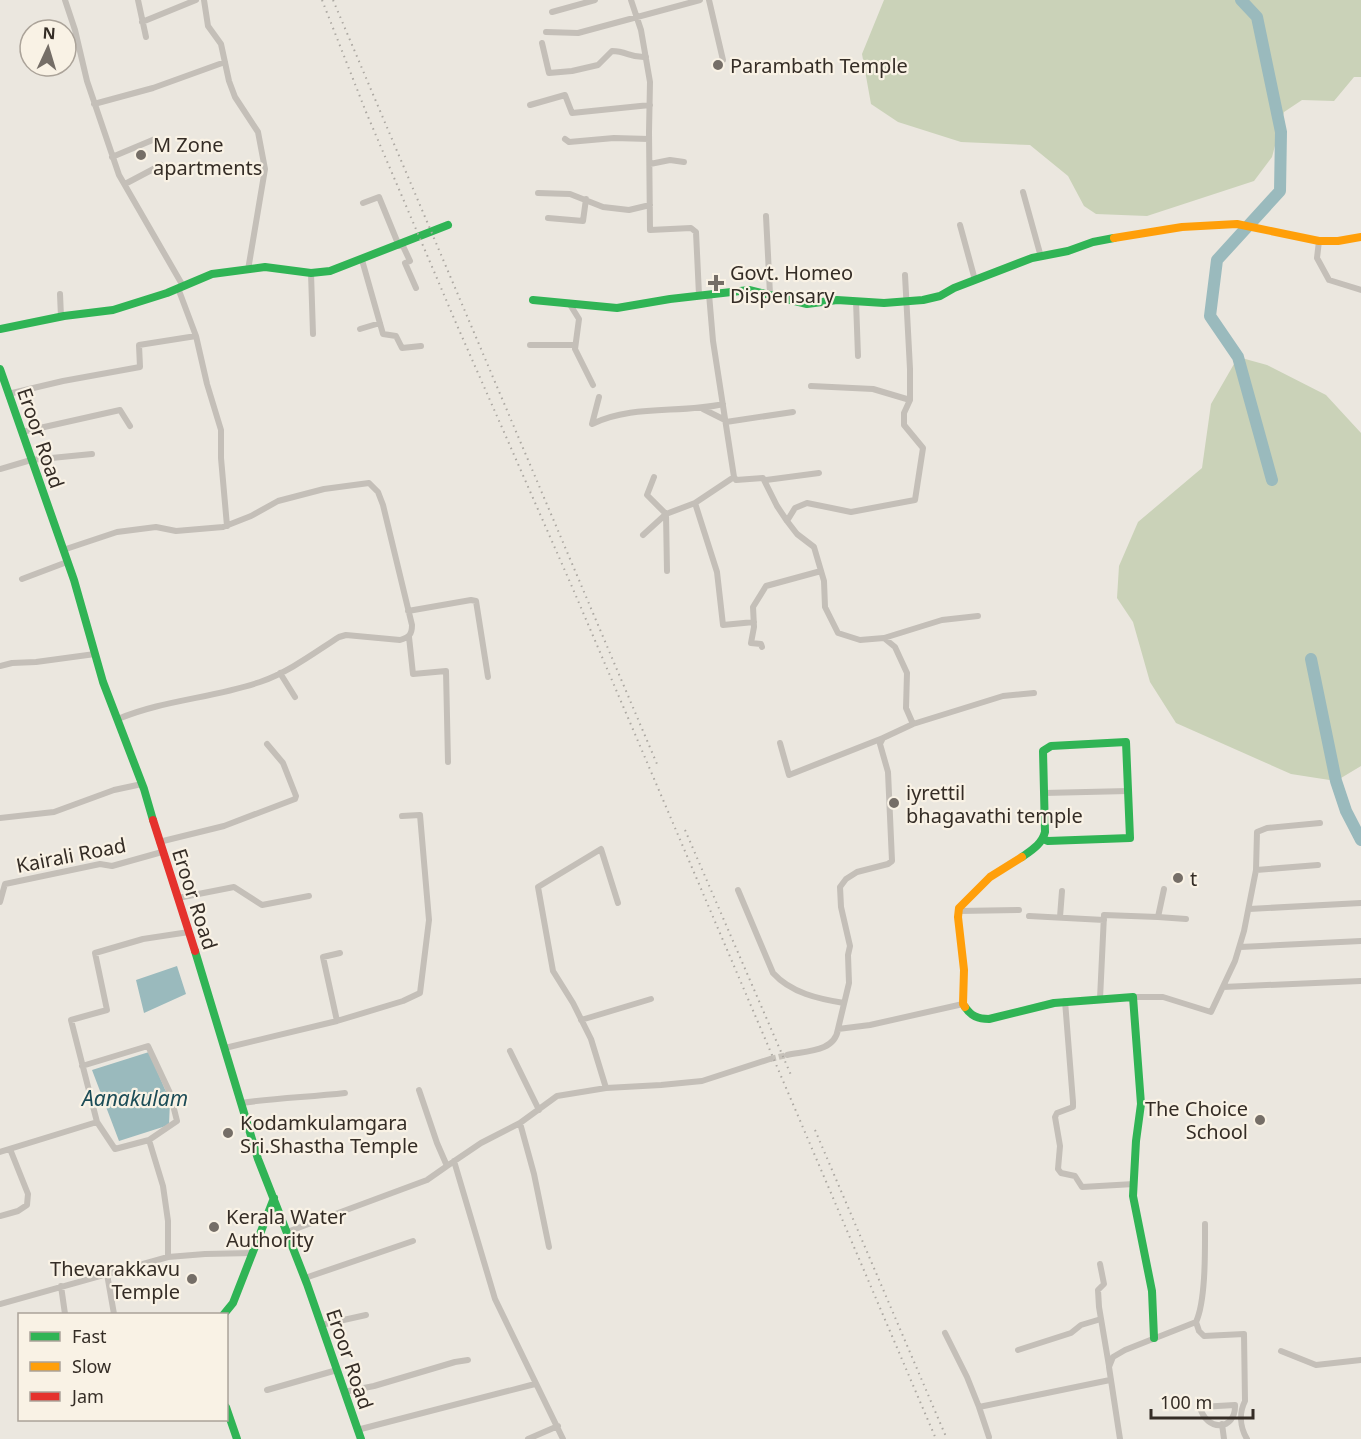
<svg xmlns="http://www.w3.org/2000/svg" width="1361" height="1439" font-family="'Noto Sans',sans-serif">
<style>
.green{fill:#cad2b8}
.water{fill:#9ababd}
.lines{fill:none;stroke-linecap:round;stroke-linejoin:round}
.river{stroke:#9ababd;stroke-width:12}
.street-tunnel{stroke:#c7c2ba;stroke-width:6;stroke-dasharray:6 3;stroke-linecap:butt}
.street{stroke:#c4bfb8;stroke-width:6}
.fast{stroke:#30b455;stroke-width:8}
.slow{stroke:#ff9f0a;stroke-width:8}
.jam{stroke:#e5322d;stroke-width:8}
.rail{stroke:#aca8a2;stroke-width:2;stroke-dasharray:1.5 4.5;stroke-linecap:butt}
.poi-dot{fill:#756e67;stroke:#f9f2e5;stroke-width:2}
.labels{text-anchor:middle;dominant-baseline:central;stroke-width:4.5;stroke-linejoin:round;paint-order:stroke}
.poi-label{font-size:20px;fill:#352d26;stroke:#f9f2e5;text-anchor:start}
.street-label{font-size:20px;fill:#352d26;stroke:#f9f2e5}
.water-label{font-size:21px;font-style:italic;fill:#1c4c57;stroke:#f9f2e5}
</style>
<rect width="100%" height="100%" fill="#ebe7df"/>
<!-- green -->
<path class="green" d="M884,0H1361V77H1354L1334,101L1302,100L1284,112L1272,157L1254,181L1147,216L1096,214L1084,206L1068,176L1030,145L961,142L898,122L871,104L862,54Z
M1238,357L1267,365L1326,395L1361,433V766L1336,781L1291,774L1176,723L1150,682L1133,622L1117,598L1119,566L1138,522L1202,468L1211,404Z"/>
<!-- water -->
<path class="water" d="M177,966L186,994L144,1013L136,980Z
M149,1052L170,1101L169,1125L119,1141L92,1070Z"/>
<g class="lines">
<!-- river -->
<path class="river" d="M1241,0L1257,17L1281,132L1280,191L1217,260L1210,316L1238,357L1272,480
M1311,659L1336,781L1346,811L1361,840"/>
<!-- street-tunnel -->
<path class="street-tunnel" d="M770,1059L787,1055"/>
<!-- street -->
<path class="street" d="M65,0L75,30L87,81L119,175L183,286
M138,0L146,37
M204,0L208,26L221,44L229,81L235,97L258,132L265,169L248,270
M631,0L641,30L650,82L649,132L650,230L691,228L696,232L699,295
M709,0L723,60
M552,12L595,0
M142,22L196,0
M546,32L578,33L700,0
M542,43L549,73L572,71L598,65L612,51C627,51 630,58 646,57
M94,104L153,88L225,62
M530,105L565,95L572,113L650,105
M565,139L569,142L614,138L649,139
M112,157L155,139
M650,164L670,160L684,162
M125,184L161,165
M1023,192L1041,257
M538,193L570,194L603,207L629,210L650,205
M363,203L379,197L399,246
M766,216L770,294
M548,218L583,221L586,199
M960,225L975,280
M1319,241L1317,258L1329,280L1361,290
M402,244L410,261L405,263L416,288
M362,260L383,334L396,336L402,348L421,346
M311,273L313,334
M60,294L61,317
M709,294L713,341L734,477L736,480L763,478L777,506L787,521
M856,301L858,356
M569,303L579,319L575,349L593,385
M360,329L380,323
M196,336L207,384L221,430V458L227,526
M530,345H575
M811,386L873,389L910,400
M8,394L63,381L140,367L139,345L196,336L178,288
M599,397L592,424C633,404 680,414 723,404
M703,409L725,420
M726,422L793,412
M22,432L120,410L130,426
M0,469L31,460L92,454
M766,480L819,473
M695,503L734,477
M643,535L666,514L647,495L654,477
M63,550L117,532L156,527L176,531L223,527L251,516L278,501L324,489L369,483L378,492L383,505L412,625C412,635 409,637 400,640L346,635L339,637C314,653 289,672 260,682C213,698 163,700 118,719
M667,571L666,514L695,503L717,572L723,625L754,622
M22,579L67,562
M408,611L471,600L476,601L488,677
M409,637L413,674L446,671L448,762
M884,638L942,620L978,616
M762,647L761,644L751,643L754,627L753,607L766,586L821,571
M0,666L12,663L36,662L95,654
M280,673L295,697
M913,724L1003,696L1034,693
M780,743L789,775L883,738
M1044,793L1128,791
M0,818L54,812L114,790L142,784
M159,842L224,826L295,799L296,796L283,763L267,744
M1256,870L1318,865
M738,890L773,973C791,993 819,999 844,1003
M178,898L234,887L262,905L309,896
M0,902L5,884L100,864L112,866L162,852
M1249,909L1361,903
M959,911L1019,910
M1029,916L1104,920
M1060,917L1062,891
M1158,917L1186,919
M1240,947L1361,941
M1223,987L1361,981
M1133,997H1163L1211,1012L1235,961L1244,931L1256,870L1257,832L1267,828L1320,823
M1100,999L1104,915L1158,917L1164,889
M1065,1001L1073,1102V1107L1057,1113L1055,1117L1060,1146L1058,1169L1061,1173L1075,1176L1082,1187L1134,1184
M581,1020L651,999
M337,1021L403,1001L420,993L429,920L420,815L402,816
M838,1029L849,983L848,955L850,946L841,907L840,887L846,879L857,872L888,864L892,861L888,772L880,744L883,738L913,724L906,708L907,673L895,647L884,638L860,640L838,633L825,607L824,581L814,547L797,534L787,521L795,508L807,503L851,512L915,500L923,448L904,425V413L910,400V369L905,275
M225,1048L337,1021L323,957L340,953
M510,1051L539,1110
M787,1055C806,1051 835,1052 838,1029L870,1025L963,1004
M82,1066L148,1046L170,1093L177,1121L149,1140
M606,1088L591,1039L573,1003L553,971L538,887L601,849L618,903
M241,1103C276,1098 310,1097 345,1093
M520,1123L534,1174L549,1247
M0,1152L97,1122
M454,1161L495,1299L563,1439
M447,1166L481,1143L520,1123L557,1096L606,1088L661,1085L702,1081L770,1059
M0,1216L18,1211L27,1205L28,1194L10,1149
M287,1232L427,1180L447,1166L437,1143L419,1090
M168,1257V1221L163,1186L149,1140L115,1149L97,1122L71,1020L107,1010L95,953L143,939L189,932
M1100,1264L1104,1284L1098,1290L1099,1307L1109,1366
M107,1274L114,1314
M305,1278L413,1241
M61,1286L65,1314
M0,1304L168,1257L205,1254L253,1253
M1196,1322L1199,1331L1204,1336L1244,1334L1245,1401C1239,1413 1240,1427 1247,1439
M321,1325L366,1315
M945,1333L967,1377L979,1407L1110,1380
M1018,1350L1071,1333L1081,1325L1101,1319
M1281,1351L1316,1365L1361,1360
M267,1390L337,1370
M344,1392L374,1386L455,1362L468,1360
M1235,1405C1236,1431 1206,1432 1200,1407Z
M979,1407L989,1437
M1222,1424L1224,1439
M357,1430L535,1384
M528,1439L558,1426
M1120,1439L1109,1367L1113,1357L1125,1350L1196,1322C1206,1300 1205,1249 1205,1224"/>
<!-- fast -->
<path class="fast" d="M533,300L617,308L670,299L749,290L807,304L837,300L884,303L923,300L940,296L954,288L1032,258L1068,251L1093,242L1114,238
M0,329L64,316L113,310L167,293L212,274L265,267L311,273L330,271L448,225
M0,369L74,580L103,682L144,789L153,820
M1022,857C1032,850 1042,844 1045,832L1043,751L1051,746L1126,742L1130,838L1048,841L1043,839
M195,951L258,1159L307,1284L361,1439
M965,1007C971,1016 978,1019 989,1019L1054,1003L1133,997L1141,1104L1136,1141L1133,1196L1152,1291L1154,1338
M224,1314L233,1303L274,1198
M226,1407L237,1439"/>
<!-- slow -->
<path class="slow" d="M1114,238L1182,227L1237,224L1319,241H1338L1361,237
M965,1007L963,1004L964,970L958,917L959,908L990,877L1022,857"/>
<!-- jam -->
<path class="jam" d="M153,820L195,951"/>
<!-- rail -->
<path class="rail" d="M322,0L366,112L456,323L573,589L936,1439
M333,0L657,764
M685,830L791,1075
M815,1130L947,1439"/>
</g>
<!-- markers -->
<g class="poi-dot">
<circle cx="718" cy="65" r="6"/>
<circle cx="141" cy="155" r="6"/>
<path d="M713 274h6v6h6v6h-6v6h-6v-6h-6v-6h6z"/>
<circle cx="894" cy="803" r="6"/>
<circle cx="1178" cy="878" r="6"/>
<circle cx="1260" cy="1120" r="6"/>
<circle cx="228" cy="1133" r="6"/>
<circle cx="214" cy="1227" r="6"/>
<circle cx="192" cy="1279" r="6"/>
</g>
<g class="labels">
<!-- poi labels -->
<g class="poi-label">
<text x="730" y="65">Parambath Temple</text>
<text x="153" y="144">M Zone<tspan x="153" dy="23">apartments</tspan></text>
<text x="730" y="272">Govt. Homeo<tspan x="730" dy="23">Dispensary</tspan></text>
<text x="906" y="792">iyrettil<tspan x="906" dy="23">bhagavathi temple</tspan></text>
<text x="1190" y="878">t</text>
<text x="1248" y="1108" text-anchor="end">The Choice<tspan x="1248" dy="23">School</tspan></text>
<text x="240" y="1122">Kodamkulamgara<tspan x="240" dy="23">Sri.Shastha Temple</tspan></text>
<text x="226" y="1216">Kerala Water<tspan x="226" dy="23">Authority</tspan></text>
<text x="180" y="1268" text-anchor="end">Thevarakkavu<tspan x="180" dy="23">Temple</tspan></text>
</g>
<!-- street labels -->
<g class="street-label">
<text transform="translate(41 438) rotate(71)">Eroor Road</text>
<text transform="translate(71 855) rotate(-11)">Kairali Road</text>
<text transform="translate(195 899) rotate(72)">Eroor Road</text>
<text transform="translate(350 1359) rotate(71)">Eroor Road</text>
</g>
<!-- water labels -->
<g class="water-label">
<text x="135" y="1098">Aanakulam</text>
</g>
</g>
<!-- legend -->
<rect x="18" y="1313" width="210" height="108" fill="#f9f2e5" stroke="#aba399" stroke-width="1.5"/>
<rect x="30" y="1332" width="30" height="9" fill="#30b455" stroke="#aba399" stroke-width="1.5"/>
<text x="72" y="1343" font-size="18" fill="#352d26">Fast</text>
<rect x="30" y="1362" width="30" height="9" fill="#ff9f0a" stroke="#aba399" stroke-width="1.5"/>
<text x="72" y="1373" font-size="18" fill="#352d26">Slow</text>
<rect x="30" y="1392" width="30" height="9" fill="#e5322d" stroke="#aba399" stroke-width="1.5"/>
<text x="72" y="1403" font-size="18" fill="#352d26">Jam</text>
<!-- north arrow -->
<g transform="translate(48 48) rotate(4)"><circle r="28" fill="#f9f2e5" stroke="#aba399" stroke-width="1.5"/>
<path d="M0-4.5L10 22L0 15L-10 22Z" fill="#756e67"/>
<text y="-9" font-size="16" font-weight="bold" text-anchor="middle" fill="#352d26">N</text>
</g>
<!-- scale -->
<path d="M1151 1409v9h102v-9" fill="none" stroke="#352d26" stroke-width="3"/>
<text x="1160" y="1409" font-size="18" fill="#352d26" stroke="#f9f2e5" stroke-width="4.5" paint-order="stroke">100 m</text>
</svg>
